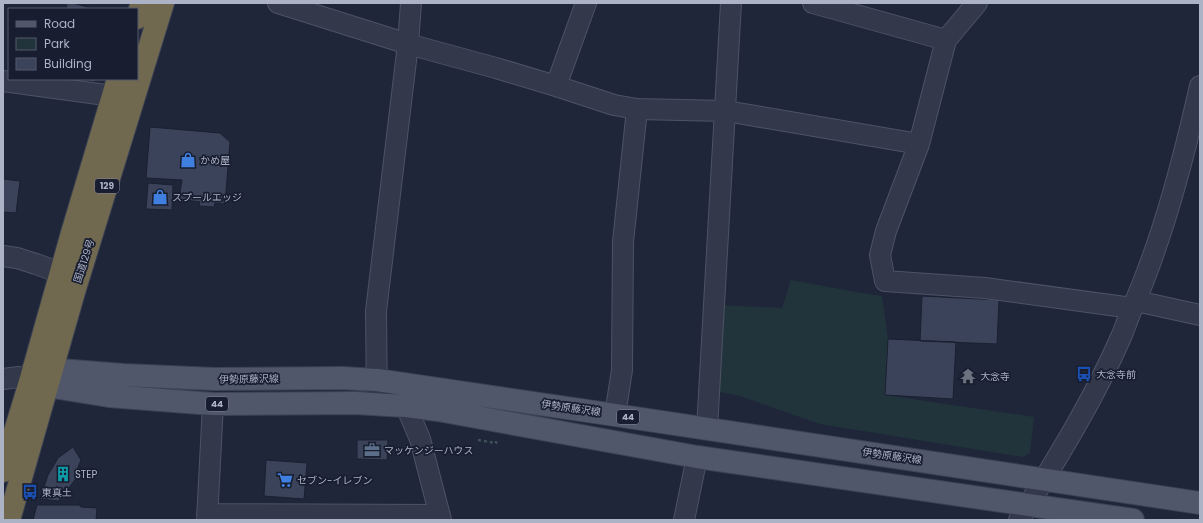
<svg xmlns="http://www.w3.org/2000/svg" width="1203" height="523" font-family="Poppins,'Noto Sans JP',sans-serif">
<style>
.green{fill:#21343b}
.building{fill:#3b435a;stroke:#1a2031}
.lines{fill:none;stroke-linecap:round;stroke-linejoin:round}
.minor-casing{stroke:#4d5365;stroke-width:22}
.major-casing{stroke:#3c4254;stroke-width:24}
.highway-casing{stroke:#3a4052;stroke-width:24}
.path{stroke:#3f5158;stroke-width:2.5;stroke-dasharray:3 3;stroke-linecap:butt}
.minor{stroke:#33394a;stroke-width:20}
.major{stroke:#50576b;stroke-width:22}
.highway{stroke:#71694f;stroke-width:22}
.labels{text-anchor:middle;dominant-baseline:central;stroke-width:3.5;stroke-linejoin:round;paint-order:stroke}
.shield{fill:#181e2f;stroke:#808699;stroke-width:1}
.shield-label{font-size:9px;font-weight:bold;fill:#adb3c7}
.poi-label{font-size:10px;fill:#adb3c7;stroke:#181e2f;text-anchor:start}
.street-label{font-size:10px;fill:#adb3c7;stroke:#181e2f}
</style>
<rect width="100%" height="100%" fill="#1f263a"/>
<!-- green -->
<path class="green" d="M791,280L861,293L882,296L888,339L885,395L1034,417L1030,453L1023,457L820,424L740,396L715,391L720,305L782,308Z"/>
<!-- building -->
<path class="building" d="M67,3H73L94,9H66Z
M79,79H96L95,82Z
M150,127L220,133L230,142L225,204L215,203L214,207L199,206L200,202L179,199L182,180L146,178Z
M3,179L20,181L16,213L3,212Z
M148,183L173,185L172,210L146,209Z
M922,296L999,300L997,344L920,341Z
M888,339L956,342L953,399L885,395Z
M357,440H388L387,460L357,459Z
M73,447L81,460L77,470L79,474L69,488L65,487L59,501L40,499L48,475L58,458Z
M266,460L307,463L304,499L264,496Z
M37,505H79L81,507L97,508L96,520H33Z"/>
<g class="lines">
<defs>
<path id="minor" d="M278,3L408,44L496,68L556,86L614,105L637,109L726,111L919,144
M813,3L946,40
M977,3L946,40L919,144L886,231L880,255L885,281L985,288L1132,308
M3,81L113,96
M556,86L586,3
M3,256L17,258L36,264L61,273L76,270
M1136,301L1200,315
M3,379L19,377
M377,380L406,406L420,439L441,520
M377,404L376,311L408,44L411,3
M615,415L622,370L623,242L637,109
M707,429L731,3
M207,514L440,515
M207,520L213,404
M684,520L697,457
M1019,520C1056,460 1093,401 1121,337C1125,328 1128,318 1132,309C1163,238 1183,161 1200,86"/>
<path id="major" d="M34,368L123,375L214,379L341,378L377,380L615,415L1200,503
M30,382L47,386L109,396L213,404L355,403L406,406L438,410L697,457L1133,520"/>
<path id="highway" d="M137,18L142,3
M3,471L30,382L72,233L118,79
M9,520L74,292L163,3"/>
</defs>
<!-- minor casing -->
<use href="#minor" class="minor-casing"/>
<!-- major casing -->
<use href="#major" class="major-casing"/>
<!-- highway casing -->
<use href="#highway" class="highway-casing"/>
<!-- path -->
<path class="path" d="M478,440L496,443V441"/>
<!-- minor -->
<use href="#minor" class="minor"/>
<!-- major -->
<use href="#major" class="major"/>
<!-- highway -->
<use href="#highway" class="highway"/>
</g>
<!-- icons -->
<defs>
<symbol id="shop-bare" viewBox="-9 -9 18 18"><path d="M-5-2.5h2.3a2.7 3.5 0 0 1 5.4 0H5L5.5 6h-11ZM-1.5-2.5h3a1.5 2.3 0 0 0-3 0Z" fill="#3f7fe0" stroke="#181e2f" stroke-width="2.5" paint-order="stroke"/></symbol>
<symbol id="bus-bare" viewBox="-9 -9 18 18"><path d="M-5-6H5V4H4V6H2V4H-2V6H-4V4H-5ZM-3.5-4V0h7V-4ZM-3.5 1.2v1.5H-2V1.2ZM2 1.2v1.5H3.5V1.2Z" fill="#1a4fb4" stroke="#181e2f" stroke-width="2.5" paint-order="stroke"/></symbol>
<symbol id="temple-bare" viewBox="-9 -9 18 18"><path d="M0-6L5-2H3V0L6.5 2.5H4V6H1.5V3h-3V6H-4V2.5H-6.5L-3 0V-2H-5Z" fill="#6b7280" stroke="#181e2f" stroke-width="2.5" paint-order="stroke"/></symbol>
<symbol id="office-bare" viewBox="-9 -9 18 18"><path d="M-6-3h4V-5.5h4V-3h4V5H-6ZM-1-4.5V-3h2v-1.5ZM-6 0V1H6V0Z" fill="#5c6f8a" stroke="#181e2f" stroke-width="2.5" paint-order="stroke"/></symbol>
<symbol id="building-bare" viewBox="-9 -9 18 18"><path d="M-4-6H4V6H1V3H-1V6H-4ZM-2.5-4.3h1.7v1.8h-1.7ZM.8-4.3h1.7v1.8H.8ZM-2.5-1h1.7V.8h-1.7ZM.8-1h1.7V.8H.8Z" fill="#0f9aa8" stroke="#181e2f" stroke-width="2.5" paint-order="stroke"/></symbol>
<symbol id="supermarket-bare" viewBox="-9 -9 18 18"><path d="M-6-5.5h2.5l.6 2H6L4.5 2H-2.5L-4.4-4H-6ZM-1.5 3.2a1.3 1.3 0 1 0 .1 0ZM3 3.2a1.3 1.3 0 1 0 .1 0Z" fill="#3f7fe0" stroke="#181e2f" stroke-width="2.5" paint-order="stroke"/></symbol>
</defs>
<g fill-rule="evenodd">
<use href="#shop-bare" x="177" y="149" width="22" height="22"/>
<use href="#shop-bare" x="149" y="186" width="22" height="22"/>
<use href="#bus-bare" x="1073" y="363" width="22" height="22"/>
<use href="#temple-bare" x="957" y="365" width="22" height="22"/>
<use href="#office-bare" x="361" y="439" width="22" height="22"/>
<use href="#building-bare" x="52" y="463" width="22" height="22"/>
<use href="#supermarket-bare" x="274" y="469" width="22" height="22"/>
<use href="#bus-bare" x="19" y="481" width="22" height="22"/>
</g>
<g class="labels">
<!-- shield labels -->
<g class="shield">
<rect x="95" y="179" width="24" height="14" rx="3"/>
<rect x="206" y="397" width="22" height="14" rx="3"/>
<rect x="617" y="410" width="22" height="14" rx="3"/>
</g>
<g class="shield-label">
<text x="107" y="186">129</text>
<text x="217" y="404">44</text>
<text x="628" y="417">44</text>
</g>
<!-- poi labels -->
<g class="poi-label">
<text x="200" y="160">かめ屋</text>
<text x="172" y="197">スプールエッジ</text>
<text x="1096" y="374">大念寺前</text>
<text x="980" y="376">大念寺</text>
<text x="384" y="450">マッケンジーハウス</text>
<text x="75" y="474">STEP</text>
<text x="297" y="480">セブン-イレブン</text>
<text x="42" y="492">東真土</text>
</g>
<!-- street labels -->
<g class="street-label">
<text transform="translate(84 261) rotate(-72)">国道129号</text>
<text transform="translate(249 379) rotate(-1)">伊勢原藤沢線</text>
<text transform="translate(571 408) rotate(8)">伊勢原藤沢線</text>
<text transform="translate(892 456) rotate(8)">伊勢原藤沢線</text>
</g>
</g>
<!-- border -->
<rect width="1203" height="523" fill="none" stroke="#adb3c7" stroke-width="8"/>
<!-- legend -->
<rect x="8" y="8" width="130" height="72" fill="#181e2f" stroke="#545a6c"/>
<rect x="16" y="21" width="20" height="6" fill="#50576b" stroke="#545a6c"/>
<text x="44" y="28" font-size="12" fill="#adb3c7">Road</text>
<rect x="16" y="38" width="20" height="12" fill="#21343b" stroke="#545a6c"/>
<text x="44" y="48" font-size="12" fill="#adb3c7">Park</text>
<rect x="16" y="58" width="20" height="12" fill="#3b435a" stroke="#545a6c"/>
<text x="44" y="68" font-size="12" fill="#adb3c7">Building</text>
</svg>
